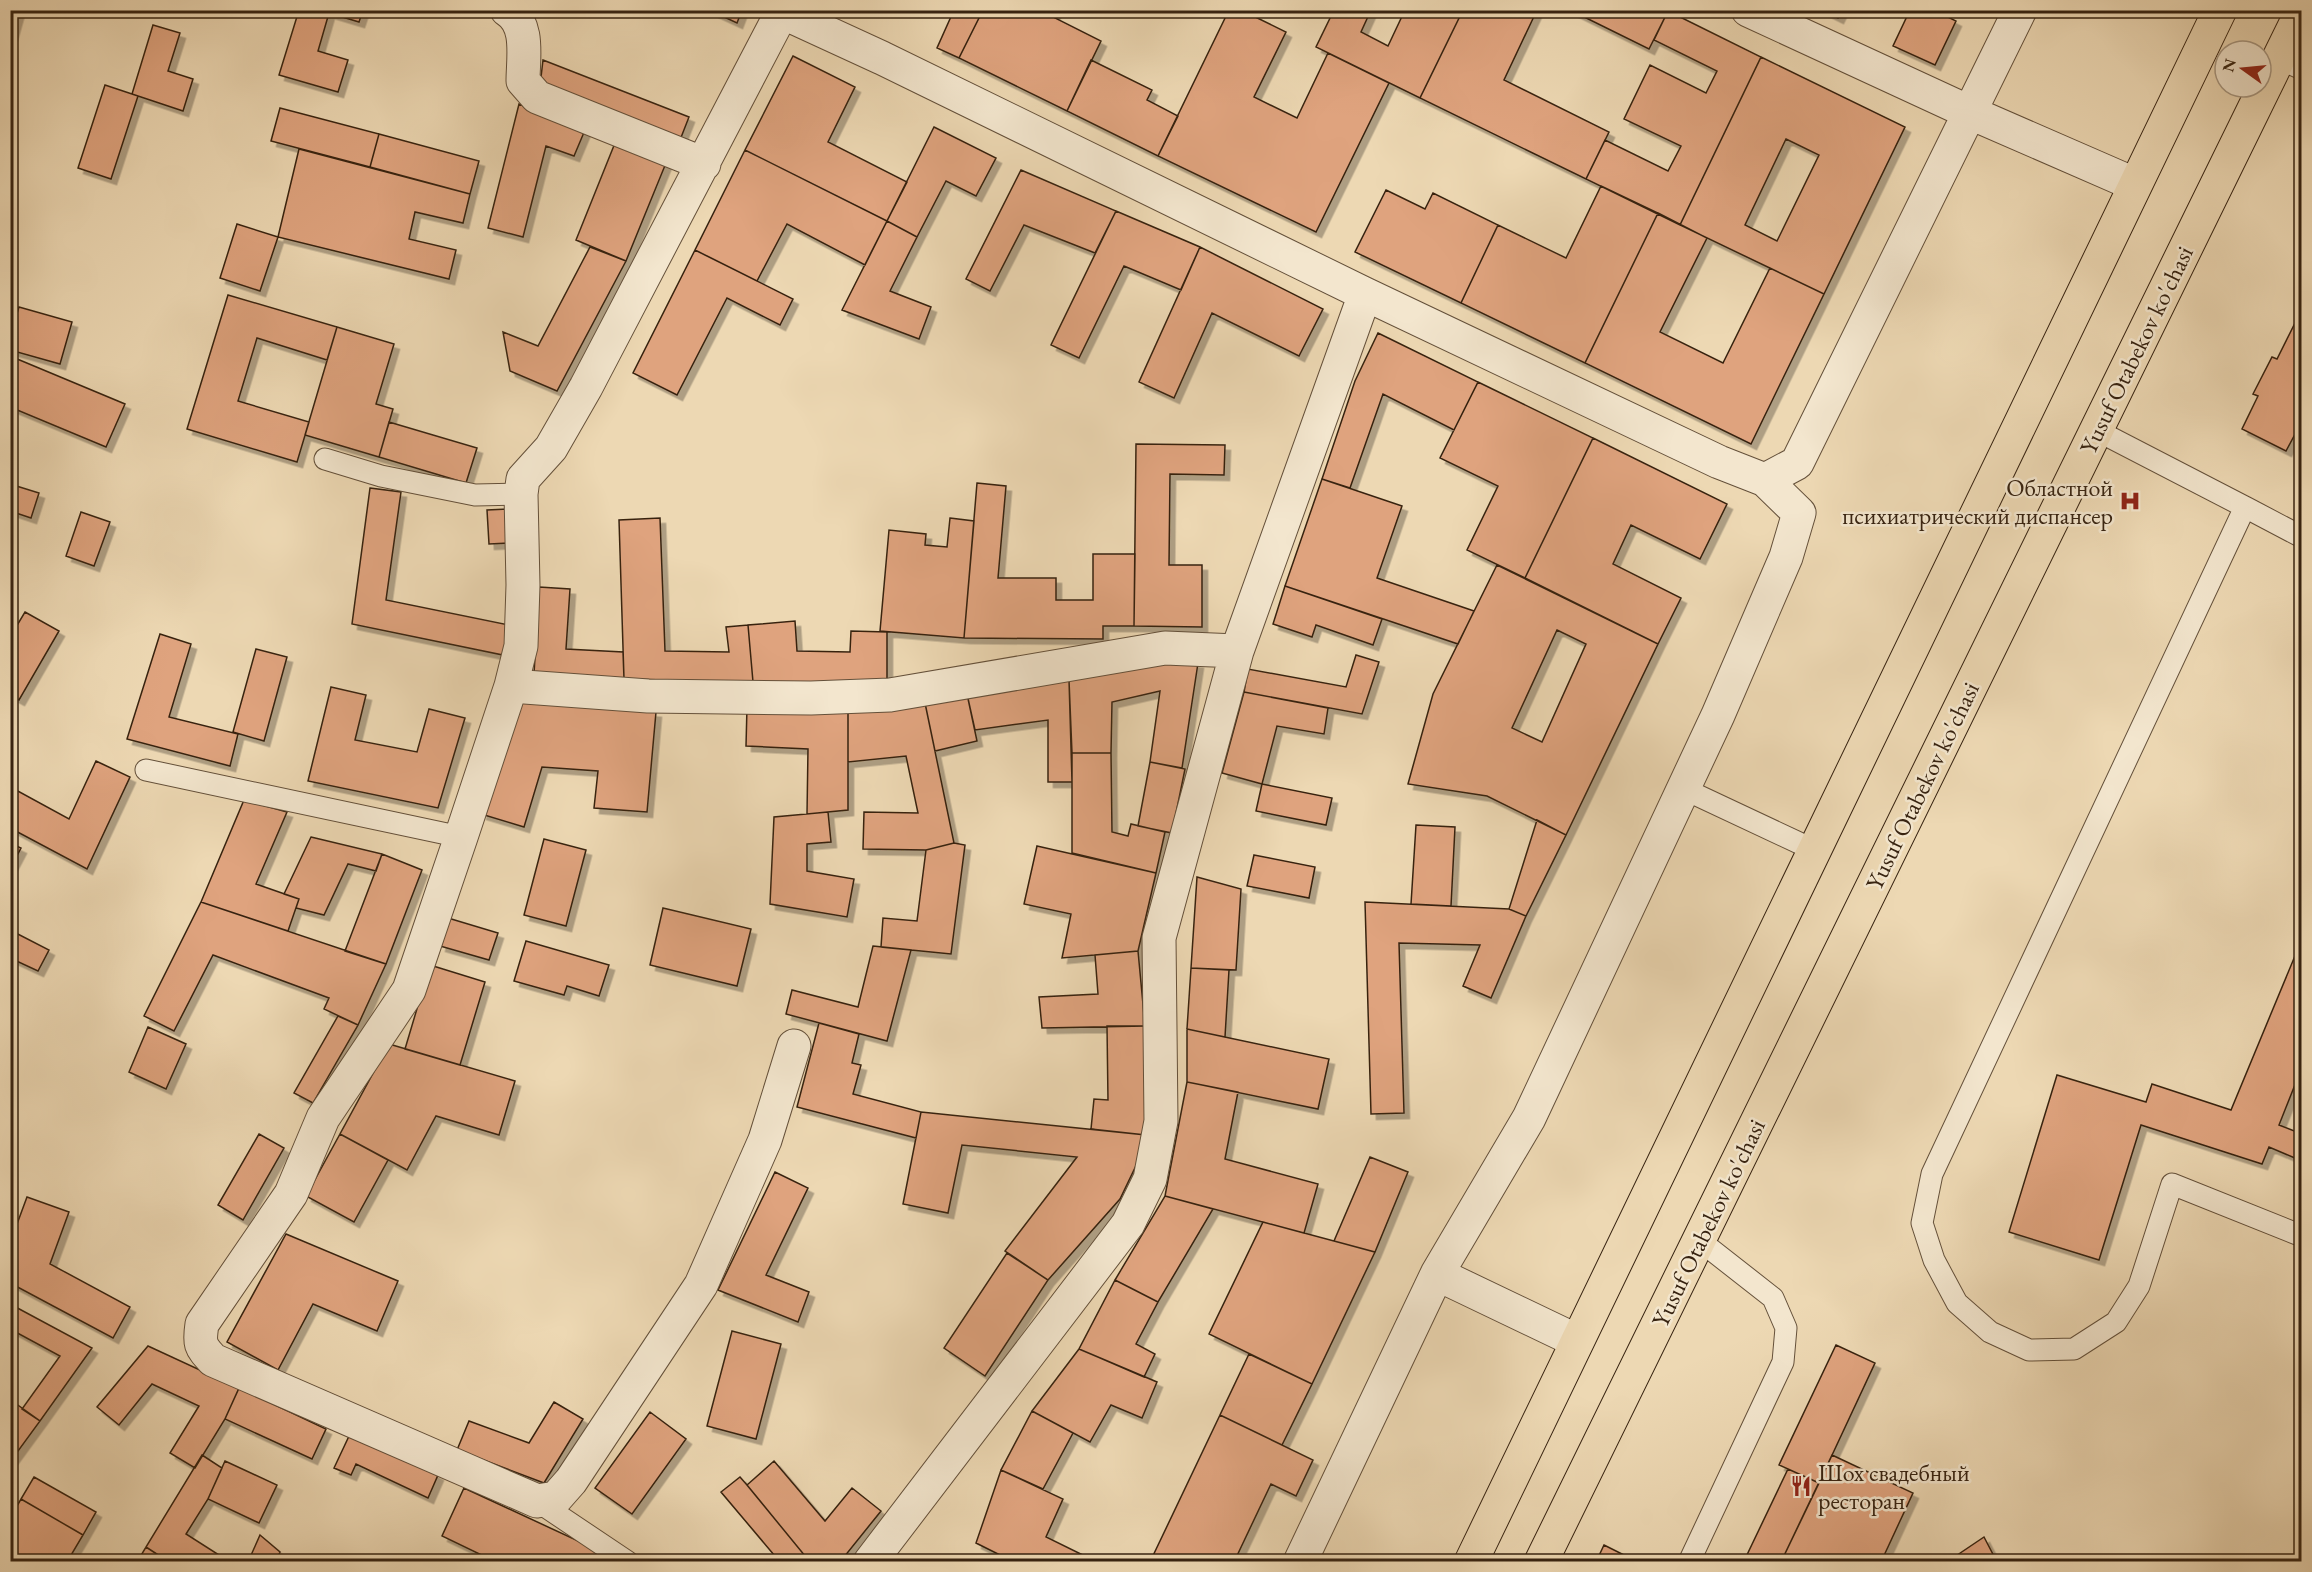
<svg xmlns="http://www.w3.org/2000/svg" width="2312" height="1572" font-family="'EB Garamond',serif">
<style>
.building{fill:#dfa37e;stroke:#372311;stroke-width:1.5;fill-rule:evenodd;filter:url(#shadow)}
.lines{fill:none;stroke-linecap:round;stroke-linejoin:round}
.lane-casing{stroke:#64503a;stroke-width:23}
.street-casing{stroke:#64503a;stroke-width:35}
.primary-casing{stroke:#372311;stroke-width:35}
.lane{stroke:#f3e6ce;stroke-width:21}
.street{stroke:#f3e6ce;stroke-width:33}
.primary{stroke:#edd8b3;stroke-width:33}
.labels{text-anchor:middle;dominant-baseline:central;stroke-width:5;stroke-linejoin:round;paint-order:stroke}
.street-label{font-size:24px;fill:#372311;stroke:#f3e6ce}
.poi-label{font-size:24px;fill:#372311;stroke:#f3e6ce;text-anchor:end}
</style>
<defs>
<filter id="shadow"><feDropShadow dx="5.5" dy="5.5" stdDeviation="0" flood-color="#0004"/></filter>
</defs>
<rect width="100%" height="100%" fill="#edd8b3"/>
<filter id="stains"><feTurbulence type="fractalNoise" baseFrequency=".00333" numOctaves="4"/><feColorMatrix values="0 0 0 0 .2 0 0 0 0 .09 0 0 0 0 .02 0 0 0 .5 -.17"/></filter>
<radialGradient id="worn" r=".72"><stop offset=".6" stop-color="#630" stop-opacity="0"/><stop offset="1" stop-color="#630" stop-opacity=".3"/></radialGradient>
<!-- building -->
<path class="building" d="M10,10H19L12,35L10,34Z
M299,10H363L359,22L329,13L318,51L348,60L338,92L279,75Z
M709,10H742L737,23Z
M954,10H983L959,58L937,48Z
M983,10H1056L1053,17L1101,41L1067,111L959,58Z
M1229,10H1241L1286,32L1254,97L1297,118L1328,53L1389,83L1316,232L1158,156Z
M1334,10H1371L1361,32L1388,46L1405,10H1463L1420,98L1316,47Z
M1463,10H1537L1504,80L1609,132L1586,179L1420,98Z
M1570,10H1666L1668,11L1649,49Z
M1822,10H1842L1838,18Z
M1910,10H1934L1956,21L1935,65L1893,46Z
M1668,11L1761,57L1680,225L1586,179L1605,140L1668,171L1681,146L1624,119L1650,65L1706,93L1717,71L1654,40Z
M153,25L180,33L168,71L193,79L183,111L132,94Z
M793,56L855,87L828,142L907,182L887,221L745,150Z
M1761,57L1905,127L1824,294L1680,225ZM1786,139L1819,155L1777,241L1745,225Z
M543,60L689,117L680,140L540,86Z
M1091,60L1152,90L1147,100L1178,116L1158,156L1067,111Z
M105,85L138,96L111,179L78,168Z
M519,104L585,130L574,156L546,146L523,237L488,228Z
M280,108L379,134L370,167L271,141Z
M934,127L996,158L976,196L946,181L917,237L887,221Z
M379,134L479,161L470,194L370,167Z
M615,143L666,163L626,261L576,240Z
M299,149L470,194L463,223L415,212L409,239L456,250L449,279L278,237Z
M745,150L887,221L865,265L787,224L757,281L695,250Z
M1021,170L1116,211L1095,253L1024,225L990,291L966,279Z
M1601,186L1658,213L1585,363L1461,303L1498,225L1566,258Z
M1386,190L1425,209L1433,193L1498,225L1461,303L1355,252Z
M1116,211L1200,247L1181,290L1124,266L1079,358L1051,345Z
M1658,213L1707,238L1660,332L1723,363L1770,268L1824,294L1751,444L1585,363Z
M887,221L917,237L890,291L931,307L919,339L842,310Z
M237,224L278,237L260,291L220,278Z
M590,247L626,261L557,391L510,371L503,332L538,346Z
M1200,247L1323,309L1299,356L1212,313L1174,398L1139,382Z
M695,250L793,299L780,325L727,298L677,395L633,373Z
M228,295L337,327L327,360L257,338L238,401L309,422L297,462L187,429Z
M19,307L72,322L60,364L10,350V337Z
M2302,309V421L2286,451L2242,429L2258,396L2253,394L2272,357L2277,359Z
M337,327L394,344L376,404L393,409L379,457L305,435Z
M1378,333L1478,382L1454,430L1383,394L1350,488L1322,479L1355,381Z
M10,356L125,404L106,447L10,407Z
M1478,382L1593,438L1525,578L1467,550L1498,486L1440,458Z
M389,422L477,448L466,483L379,457Z
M1593,438L1727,504L1700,559L1631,525L1613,564L1681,598L1658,644L1525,578Z
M1136,444L1225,445L1224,475L1170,474L1169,565H1202V627L1134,626Z
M1322,479L1402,506L1377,578L1474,611L1458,644L1285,586Z
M977,483L1006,486L998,578H1056V600H1093V554H1135L1134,626H1103V639L964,638Z
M10,484L39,493L31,518L10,511Z
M370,488L401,492L386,600L509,625L503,655L352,624Z
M508,509L509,543L489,544L487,510Z
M81,512L110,522L94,566L66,556Z
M660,518L665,651L729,652L726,627L748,625L753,682L624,679L619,520Z
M950,518L974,521L964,638L880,631L889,530L926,534L925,545L947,547Z
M1497,565L1658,644L1566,835L1487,796L1408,784L1433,694ZM1557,630L1586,644L1542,742L1512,728Z
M1285,586L1382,619L1373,645L1316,625L1312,637L1273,624Z
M539,587L570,589L566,649L623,652L624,679L534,674Z
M25,612L59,631L19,700L10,695V637Z
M795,621L797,651L850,652L851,631L887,632V683L753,682L748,625Z
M160,634L191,644L169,717L238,734L230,766L127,739Z
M256,649L287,657L264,741L233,732Z
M1356,655L1379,662L1362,714L1244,692L1248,669L1346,687Z
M1166,658L1198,663L1182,768L1150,762L1160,691L1112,702L1111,753H1072L1069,680Z
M1069,680L1072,782H1048V720L975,730L967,694Z
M331,687L366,695L355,740L417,752L429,709L465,718L438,808L308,781Z
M1244,692L1328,708L1324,734L1277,726L1262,784L1222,773Z
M967,694L977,741L935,751L925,703Z
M515,701L656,712L647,812L594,808L598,771L542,767L524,827L481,814Z
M925,703L954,843L926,850L863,849L864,812L918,813L906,756L848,762V711Z
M747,707L848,711V810L807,814L808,749L746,746Z
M1072,753H1111L1112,832L1128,836L1131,824L1165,832L1156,873L1072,853Z
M96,761L130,777L87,869L10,828V799L16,790L69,819Z
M1150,762L1185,769L1172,833L1138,826Z
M1262,784L1332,798L1326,825L1256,811Z
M244,800L287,812L256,884L299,899L288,931L201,902Z
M828,812L831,842L807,844V871L854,879L847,917L770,904L774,817Z
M1537,820L1566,835L1526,916L1509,909Z
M1416,825L1455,827L1451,906L1411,904Z
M311,837L382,854L376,871L348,864L324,915L296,908L299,899L284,894Z
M544,839L586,850L566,926L524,915Z
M10,843L21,848L10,869Z
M954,843L965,845L951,954L881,947L883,918L917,921L926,850Z
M1037,846L1156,873L1138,951L1062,958L1071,914L1024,904Z
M382,854L422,870L386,964L345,951Z
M1254,855L1315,867L1309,898L1247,886Z
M1197,877L1241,889L1236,970L1191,968Z
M201,902L386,964L358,1025L324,1009L329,998L213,955L174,1031L144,1016Z
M1365,902L1509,909L1526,916L1491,998L1463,986L1480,945L1399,943L1404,1113L1371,1114Z
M663,908L751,929L737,986L650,965Z
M448,918L498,933L489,960L440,946Z
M10,930L49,950L38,971L10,958Z
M2302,939V1067L2279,1125L2302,1134V1161L2269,1147L2262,1164L2141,1125L2099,1260L2009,1232L2057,1075L2146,1102L2152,1084L2231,1110Z
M526,941L609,965L599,996L567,986L564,995L514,981Z
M873,946L911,950L887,1041L786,1014L792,990L858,1007Z
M1138,951L1145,1026L1042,1028L1039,997L1098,994L1095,955Z
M430,965L485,982L460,1065L405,1049Z
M1191,968L1229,970L1225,1037L1187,1029Z
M338,1016L358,1025L313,1103L294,1093Z
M819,1023L859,1034L852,1063L861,1065L853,1094L921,1112L916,1138L797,1107Z
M1107,1026H1145L1146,1135L1091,1129L1094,1099L1108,1100Z
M148,1027L186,1044L166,1089L129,1072Z
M1187,1029L1329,1059L1318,1109L1187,1082Z
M389,1044L515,1081L499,1135L436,1116L407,1170L340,1134Z
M1187,1082L1238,1092L1225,1159L1318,1184L1304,1233L1165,1196Z
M921,1112L1146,1135L1143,1151L1120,1199L1048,1280L1005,1251L1077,1157L962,1145L948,1213L903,1204Z
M259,1134L284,1148L243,1220L218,1205Z
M340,1134L388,1160L354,1222L306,1196Z
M1370,1157L1408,1172L1375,1252L1334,1241Z
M775,1172L808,1188L766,1275L809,1292L798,1322L718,1290Z
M1165,1196L1213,1209L1158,1302L1115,1280Z
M27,1197L69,1212L50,1264L130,1307L113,1338L10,1283V1243Z
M1263,1222L1375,1252L1312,1384L1209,1334Z
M286,1234L398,1281L377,1331L313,1304L278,1370L227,1342Z
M1007,1253L1048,1280L985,1376L944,1348Z
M1115,1280L1158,1302L1136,1344L1155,1354L1144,1377L1079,1349Z
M10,1304L92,1348L40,1421L22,1409L60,1356L10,1329Z
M732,1331L781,1344L756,1439L707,1426Z
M1836,1345L1875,1363L1819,1483L1779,1465Z
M148,1346L239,1388L225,1419L195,1468L170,1453L199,1406L152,1384L119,1425L97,1407Z
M1079,1349L1157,1382L1142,1418L1111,1405L1090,1442L1032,1411Z
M1249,1354L1312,1384L1282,1445L1220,1415Z
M239,1388L326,1429L312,1459L225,1419Z
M554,1402L583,1419L544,1483L457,1450L469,1421L529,1443Z
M15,1403L40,1421L10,1462V1409Z
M1032,1411L1073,1433L1043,1489L1001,1470Z
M650,1412L686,1439L632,1514L595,1488Z
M1220,1415L1313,1460L1296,1496L1271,1484L1234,1562H1150Z
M350,1434L438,1475L428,1498L356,1464L351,1475L334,1468Z
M202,1455L222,1468L208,1499L186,1534L230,1562H169L146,1547Z
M1832,1455L1913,1493L1881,1562H1781Z
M225,1461L277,1485L259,1523L208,1499Z
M774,1461L825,1521L852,1488L881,1511L840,1562H810L747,1485Z
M1788,1469L1819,1483L1781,1562H1749L1745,1559Z
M1001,1470L1063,1499L1046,1537L1097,1562H1014L976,1543Z
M34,1477L96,1512L83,1535L21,1499Z
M740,1477L747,1485L810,1562H780L721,1492Z
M464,1488L602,1552L595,1562H496L442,1536Z
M21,1499L83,1535L67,1562H10V1518Z
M260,1535L280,1552L276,1562H248Z
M1984,1537L1997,1562H1947Z
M1604,1545L1634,1560V1562H1596Z
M146,1547L169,1562H137Z
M602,1552L615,1562H595Z"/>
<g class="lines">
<defs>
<path id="lane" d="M2278,58L2302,69
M2096,430L2245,507L1932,1174L1922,1223L1934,1260L1957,1303L1990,1332L2029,1350L2074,1349L2116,1322L2139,1286L2172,1184L2302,1236
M325,459L381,476L475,495L521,494
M2245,507L2302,537
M146,770L461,837
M1684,789L1814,850
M537,1501L628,1562
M1689,1562L1783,1362L1786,1328L1773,1298L1699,1240"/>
<path id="street" d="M507,10C530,24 523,58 523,81L537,97L704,164
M783,10L586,387L551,448L523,479L521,494L523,585L521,646L511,686L461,837L409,990L323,1118L291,1194L202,1324C199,1344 200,1346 213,1360L537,1501L556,1498L571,1481L701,1285L765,1140L794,1046
M1748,10L1971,113L2134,184
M782,12L882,58L1365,294L1719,462L1765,480L1799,513L1786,557L1718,715L1529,1118L1437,1274L1300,1562
M1765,480L1797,463L2020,10
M511,686L648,696L811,698L890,695L1165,648L1237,651
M1437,1274L1577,1341
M870,1562L1128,1224L1150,1179L1161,1121L1159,938L1237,651L1365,294"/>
<path id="primary" d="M1471,1562L2220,10
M1541,1562L2302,11"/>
</defs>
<!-- lane casing -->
<use href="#lane" class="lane-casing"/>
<!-- street casing -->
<use href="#street" class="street-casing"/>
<!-- primary casing -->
<use href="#primary" class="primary-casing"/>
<!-- lane -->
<use href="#lane" class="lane"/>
<!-- street -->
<use href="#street" class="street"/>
<!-- primary -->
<use href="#primary" class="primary"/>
</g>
<!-- icons -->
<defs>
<symbol id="hospital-bare" viewBox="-9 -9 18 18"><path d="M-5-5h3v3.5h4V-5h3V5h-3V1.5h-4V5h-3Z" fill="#8f2418" stroke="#f3e6ce" stroke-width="2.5" paint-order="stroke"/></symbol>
<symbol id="restaurant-bare" viewBox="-9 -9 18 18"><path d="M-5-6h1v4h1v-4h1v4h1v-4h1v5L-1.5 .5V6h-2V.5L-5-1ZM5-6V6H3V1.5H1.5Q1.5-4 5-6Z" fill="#8f2418" stroke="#f3e6ce" stroke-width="2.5" paint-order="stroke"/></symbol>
</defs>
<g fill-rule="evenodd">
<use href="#hospital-bare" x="2115" y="486" width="30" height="30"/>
<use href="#restaurant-bare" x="1786" y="1471" width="30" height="30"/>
</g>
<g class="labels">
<!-- street labels -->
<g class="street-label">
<text transform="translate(2136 350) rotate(-64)">Yusuf Otabekov ko'chasi</text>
<text transform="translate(1922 786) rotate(-64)">Yusuf Otabekov ko'chasi</text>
<text transform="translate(1708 1223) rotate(-64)">Yusuf Otabekov ko'chasi</text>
</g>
<!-- poi labels -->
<g class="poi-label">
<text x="2113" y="487">Областной<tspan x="2113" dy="28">психиатрический диспансер</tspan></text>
<text x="1818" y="1472" text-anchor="start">Шох свадебный<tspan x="1818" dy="28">ресторан</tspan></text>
</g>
</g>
<!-- margin -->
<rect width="2312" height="1572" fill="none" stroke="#edd8b3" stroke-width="36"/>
<rect x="12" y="12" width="2288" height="1548" fill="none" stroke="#372311" stroke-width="3"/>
<rect x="18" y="18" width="2276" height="1536" fill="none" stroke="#372311" stroke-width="1.5"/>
<!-- north arrow -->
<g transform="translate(2243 69) rotate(285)"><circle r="28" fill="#f3e6ce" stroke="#a89882" stroke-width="1.5"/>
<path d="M0-4.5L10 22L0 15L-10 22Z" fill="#8f2418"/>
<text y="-9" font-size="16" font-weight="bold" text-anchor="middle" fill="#372311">N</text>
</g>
<rect width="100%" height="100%" filter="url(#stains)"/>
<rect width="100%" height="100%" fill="url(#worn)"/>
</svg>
